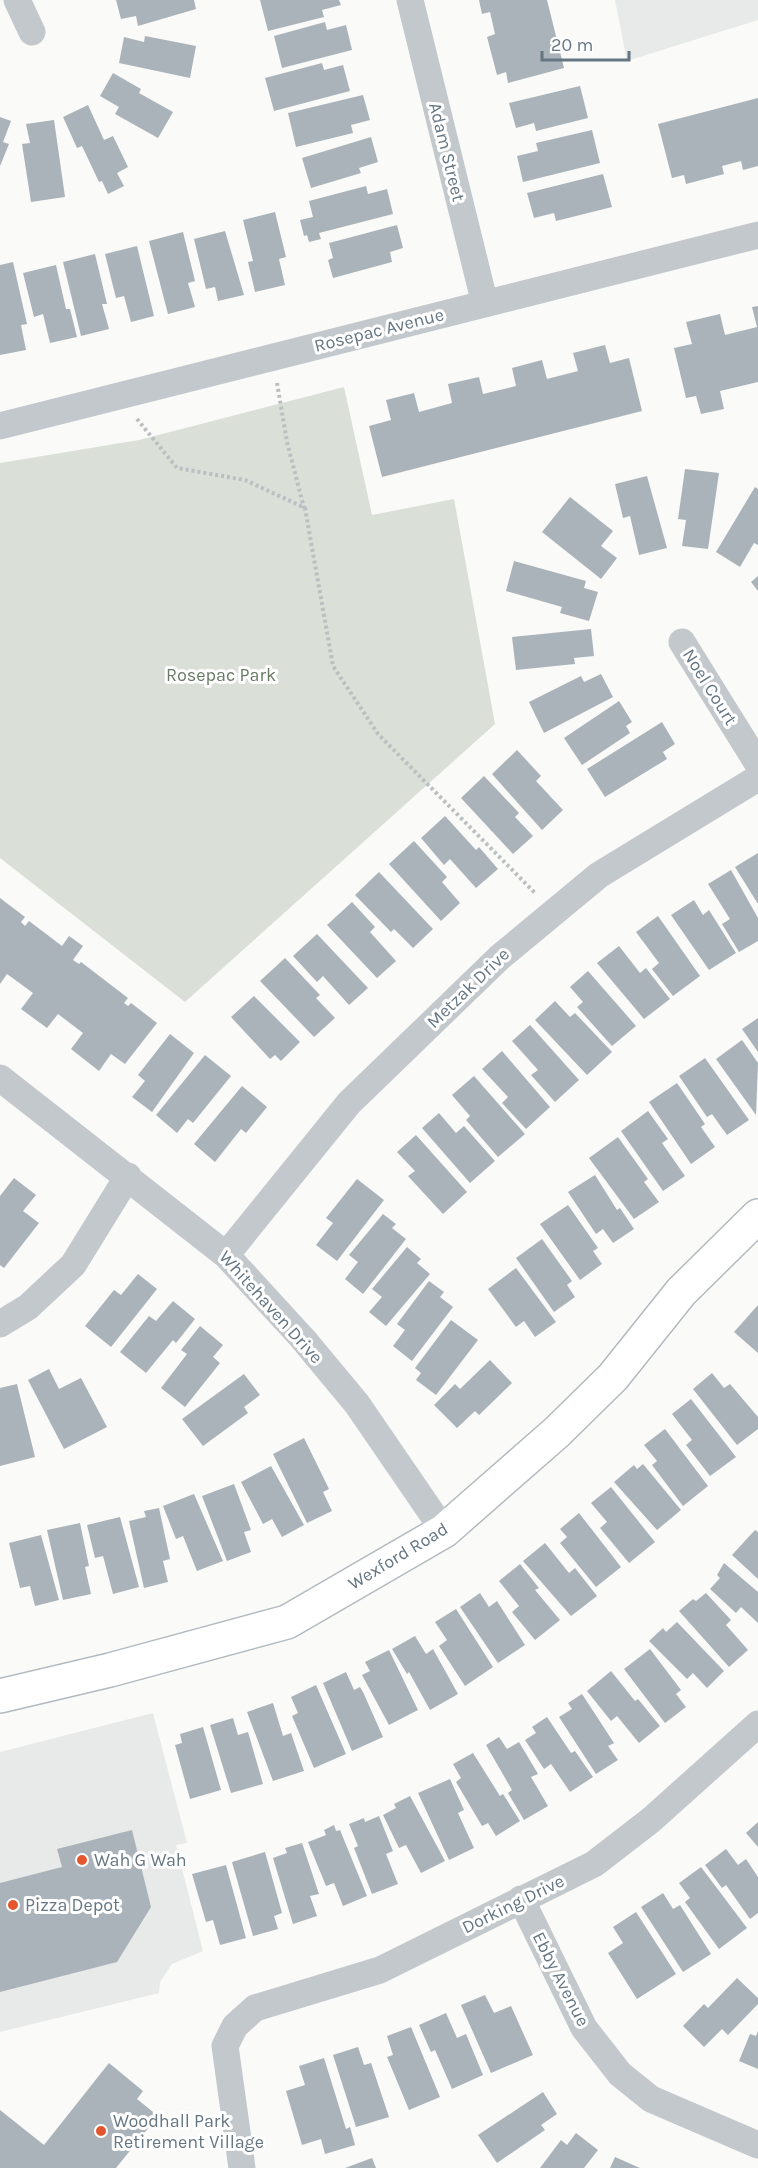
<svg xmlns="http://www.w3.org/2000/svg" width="758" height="2168" font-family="Karla,sans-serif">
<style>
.built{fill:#e8e9e9}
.green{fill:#dadfd7}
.building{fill:#aab3b9}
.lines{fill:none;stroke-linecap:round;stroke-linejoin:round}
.secondary-casing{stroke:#b3babf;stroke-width:36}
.path{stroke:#bbbfc2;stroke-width:4;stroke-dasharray:3 3;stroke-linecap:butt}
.street{stroke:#c3c8cc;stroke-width:27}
.secondary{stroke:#fff;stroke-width:33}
.poi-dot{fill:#e4572e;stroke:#fff;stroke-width:2}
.labels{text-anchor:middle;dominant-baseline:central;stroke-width:6;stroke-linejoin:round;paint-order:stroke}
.street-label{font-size:18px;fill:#657683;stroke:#fff}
.park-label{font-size:18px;fill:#687a64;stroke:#fff}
.poi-label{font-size:18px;fill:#657683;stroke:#fff;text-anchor:start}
</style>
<rect width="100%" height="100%" fill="#fafaf8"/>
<!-- built -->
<path class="built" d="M615,0H758V20L627,61Z
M153,1713L187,1843L176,1845L203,1951L172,1964L160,1982L159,1993L0,2032V1752Z"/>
<!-- green -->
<path class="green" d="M344,387L372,515L454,499L495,724L185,1002L0,858V463L139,440Z"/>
<!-- building -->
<path class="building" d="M116,0H194L196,9L138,26L136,16L121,19Z
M260,0H339L341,5L322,10L324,17L268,31Z
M479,0H547L564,68L508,83L506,72L497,75L487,37L495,34L490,12L482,14Z
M325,22L327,30L346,25L352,50L282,68L274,36Z
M145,36L196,46L190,78L119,63L124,37L144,42Z
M322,63L324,70L343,65L350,91L274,111L265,78Z
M113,73L141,89L139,93L173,112L158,138L115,114L119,107L100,96Z
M580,86L588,118L536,131L534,123L516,128L509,103Z
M363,95L370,120L351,125L353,133L296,147L288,113Z
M758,98V166L743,170L741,161L722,166L724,174L686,184L684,175L672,178L658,124Z
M88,105L104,140L113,136L128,167L117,173L124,186L108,194L102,181L99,182L82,146L77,148L63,117Z
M0,117L11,121L3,142L9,144L0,166Z
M54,120L65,197L31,202L22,144L30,143L26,124Z
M592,130L600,163L523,182L517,156L538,151L536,143Z
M371,137L378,162L359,168L361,173L311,188L302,158Z
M603,174L612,207L556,221L554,213L534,218L527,193Z
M366,186L368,194L387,189L393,214L319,233L321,239L309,242L307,235L304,236L300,220L313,217L309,201Z
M275,212L286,257L279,259L285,285L255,292L248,262L253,261L243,220Z
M397,225L403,248L390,252L392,262L333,278L328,260L333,258L329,243Z
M225,231L244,295L218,301L215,287L206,289L194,239Z
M183,232L195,281L188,283L195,307L168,314L149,241Z
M137,246L154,316L131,322L124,296L116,298L105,254Z
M95,254L107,304H102L109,329L81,336L63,262Z
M13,262L27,324L21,325L26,350L0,355V265Z
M56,265L66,309H70L77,337L50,343L43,314L34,317L23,273Z
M758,306V382L720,391L724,409L701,414L696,396L686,398L674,348L692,344L686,322L720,314L725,335L757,327L752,307Z
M605,345L610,363L629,358L642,411L382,477L369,426L391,420L386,400L414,393L419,412L452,403L448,384L479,377L483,394L516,386L512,368L542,360L547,379L578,371L573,353Z
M685,469L719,473L708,549L682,546L686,520L678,519Z
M647,476L667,548L639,555L630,516L623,518L615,484Z
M755,487L758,489V545L754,543L740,567L716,552Z
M570,497L613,531L601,546L617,558L601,579L542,532Z
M514,561L586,581L584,588L598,592L589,621L560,613L562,607L506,591Z
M758,576V591L751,582Z
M591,629L594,656L574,658L575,664L516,670L512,637Z
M601,674L613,697L544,733L529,702L581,676L584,682Z
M619,701L632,722L626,726L630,733L582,765L564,738Z
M662,722L675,744L663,752L667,759L605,797L587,769Z
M517,750L541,776L536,781L563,810L542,830L492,774Z
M484,776L519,813L515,817L533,836L513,854L461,798Z
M445,816L476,850L479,847L498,869L476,888L450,859L444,865L421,838Z
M414,841L447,877L442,882L460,903L441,921L389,864Z
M758,853V904L735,867Z
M731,870L758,918V941L739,952L722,924L730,919L708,884Z
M379,872L433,929L413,948L394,929L391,932L355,895Z
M0,898L25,917L21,922L25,926L29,921L62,946L69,936L83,946L73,960L79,964L81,962L128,998L124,1003L128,1006L131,1003L157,1023L125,1064L111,1054L99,1071L71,1049L83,1033L58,1014L47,1028L21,1009L33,993L7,974L0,984Z
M694,900L703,915L709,910L736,953L709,970L671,915Z
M352,902L375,927L370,932L396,961L377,978L327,925Z
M658,916L700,976L673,996L652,969L659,963L636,932Z
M317,934L368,988L349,1005L323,976L317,982L293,956Z
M619,946L640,973L646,968L670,999L644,1019L597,963Z
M285,958L320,995L316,998L335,1018L314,1037L260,981Z
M588,971L636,1026L612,1046L577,1007L583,1002L570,987Z
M254,996L300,1042L281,1061L275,1055L270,1059L231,1017Z
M555,1001L570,1017L575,1013L612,1052L587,1075L535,1020Z
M758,1018V1052L742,1029Z
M530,1025L579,1080L555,1102L531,1075L538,1070L512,1041Z
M170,1034L194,1053L152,1112L132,1097L145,1081L138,1075Z
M742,1040L758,1063L756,1115L716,1059Z
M502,1051L550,1107L526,1129L502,1103L508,1097L482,1069Z
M205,1055L231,1076L193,1123L188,1119L177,1133L156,1115Z
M705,1058L749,1120L727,1135L712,1114L707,1117L679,1076Z
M474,1076L525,1134L498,1157L466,1120L470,1116L452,1095Z
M677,1083L705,1124L701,1127L715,1147L691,1164L649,1102Z
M242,1086L267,1107L246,1133L241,1129L215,1162L194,1144Z
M648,1111L668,1139L662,1143L685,1176L663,1191L621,1131Z
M439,1113L456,1133L464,1126L495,1161L470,1183L422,1128Z
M416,1135L467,1192L443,1214L408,1176L415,1171L397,1152Z
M618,1137L648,1179L644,1182L659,1202L634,1219L589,1158Z
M595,1175L617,1210L620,1208L634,1229L613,1243L603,1229L596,1234L568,1192Z
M14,1178L36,1195L23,1211L39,1223L4,1268L0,1265V1196Z
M357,1179L384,1200L337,1261L316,1245L333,1223L326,1218Z
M568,1205L598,1248L593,1251L602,1264L580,1280L540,1224Z
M383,1214L396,1224L392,1228L406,1239L363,1294L345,1279L358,1262L349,1255Z
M542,1239L572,1281L567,1285L575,1297L554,1312L516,1258Z
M407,1247L421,1259L417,1263L430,1274L386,1326L369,1312L382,1297L372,1289Z
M516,1268L556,1322L535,1337L524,1321L516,1327L488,1289Z
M138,1274L157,1289L111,1347L85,1326L114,1290L121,1295Z
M429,1281L444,1292L440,1297L453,1307L412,1361L393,1346L405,1330L397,1324Z
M173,1301L195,1319L176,1343L173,1340L146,1373L120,1352L149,1316L156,1321Z
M758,1305V1353L734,1332Z
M451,1320L478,1340L436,1395L416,1380L421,1373L415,1368Z
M200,1326L223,1345L213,1357L220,1363L185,1407L161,1388L187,1354L181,1350Z
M490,1360L512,1383L479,1415L475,1411L457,1428L434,1405L455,1384L460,1389Z
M49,1369L59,1389L81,1378L107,1427L64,1449L28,1380Z
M712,1373L724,1388L730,1384L758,1417V1429L737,1445L693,1389Z
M244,1374L260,1395L244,1407L248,1413L203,1446L182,1419Z
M17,1384L35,1457L0,1466V1388Z
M691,1399L736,1457L710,1476L686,1445L692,1440L672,1414Z
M665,1429L708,1486L683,1506L652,1465L657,1461L644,1445Z
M304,1438L329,1489L323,1492L332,1511L307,1523L273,1454Z
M643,1464L681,1510L657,1530L614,1482L634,1465L637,1469Z
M271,1466L304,1525L282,1537L272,1519L263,1524L241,1482Z
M234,1484L251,1530L244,1532L251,1552L227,1561L202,1496Z
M611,1487L655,1542L629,1563L600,1528L607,1522L591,1503Z
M194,1494L223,1561L197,1571L183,1536L176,1539L163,1506Z
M159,1508L170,1559L163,1561L168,1582L144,1588L129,1521L146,1517L144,1511Z
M579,1513L621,1567L596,1587L560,1543L567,1537L560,1529Z
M120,1517L139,1587L113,1594L103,1556L95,1558L87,1525Z
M80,1523L89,1566L85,1567L91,1594L63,1600L47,1530Z
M755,1530L758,1532V1579L732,1555Z
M41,1535L59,1600L35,1606L30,1586L20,1588L9,1543Z
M545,1543L569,1573L575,1568L597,1596L571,1616L523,1561Z
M724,1563L758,1592V1623L741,1607L736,1613L710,1589L720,1578L717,1575Z
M520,1564L539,1588L535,1590L560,1620L535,1640L512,1612L519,1606L499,1581Z
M480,1593L489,1607L497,1601L525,1645L498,1663L460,1607Z
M706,1593L731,1620L726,1625L748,1650L729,1667L679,1611L693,1599L696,1601Z
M456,1609L493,1667L465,1686L439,1646L447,1640L435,1622Z
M677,1622L724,1671L707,1688L693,1673L687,1679L649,1641L663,1628L666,1632Z
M415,1636L426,1654L433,1649L458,1694L430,1710L409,1672L407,1674L392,1649Z
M650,1649L681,1690L676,1694L686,1707L665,1723L624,1669Z
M389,1650L418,1710L389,1725L362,1675L370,1671L365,1662Z
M611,1671L635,1701L638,1699L660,1726L639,1743L617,1716L611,1721L587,1691Z
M346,1672L354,1690L360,1687L363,1692L383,1737L352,1751L323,1683Z
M316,1685L346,1754L314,1768L292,1716L298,1713L291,1697Z
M582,1694L614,1743L608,1746L618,1760L596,1774L559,1717L572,1709L568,1703Z
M273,1703L283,1736L291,1733L304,1771L273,1781L247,1712Z
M547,1717L571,1753L575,1751L593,1777L570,1792L551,1764L544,1769L525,1740L536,1733L532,1727Z
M233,1718L238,1735L248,1732L263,1784L231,1793L210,1725Z
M203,1727L221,1790L190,1799L175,1745L182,1743L180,1734Z
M499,1737L507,1749L519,1742L538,1774L531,1777L548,1806L524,1820L508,1793L512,1790L486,1745Z
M473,1753L500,1796L503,1794L520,1821L496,1836L488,1823L482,1826L456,1782L461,1778L453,1764Z
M450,1779L464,1810L458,1813L474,1848L449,1860L418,1793Z
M410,1796L445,1861L421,1873L406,1845L399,1848L383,1815L396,1808L394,1804Z
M379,1816L393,1851L386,1854L398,1884L372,1894L354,1848L358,1846L349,1824L364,1818L365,1822Z
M758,1822V1847L746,1833Z
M334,1825L336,1831L340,1830L367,1896L343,1906L334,1883L326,1886L308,1842L326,1835L324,1830Z
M132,1830L151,1907L117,1962L0,1992V1883L62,1867L57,1849Z
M302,1843L319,1894L310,1896L317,1916L293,1924L273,1858L287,1853L285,1848Z
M726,1849L738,1865L746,1859L758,1877V1913L750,1919L726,1885L722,1888L705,1865Z
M265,1852L282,1913L274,1916L278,1929L253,1936L232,1862Z
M226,1865L246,1938L220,1945L213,1920L206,1922L192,1874Z
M701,1867L747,1928L719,1949L685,1902L690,1898L679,1883Z
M663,1893L673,1909L680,1905L711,1954L683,1972L641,1907Z
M636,1912L676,1974L637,1999L608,1953L623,1943L613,1927Z
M737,1978L758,1998V2004L728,2035L722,2029L704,2047L683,2026L704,2004L708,2008Z
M485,1995L494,2013L511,2006L533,2055L491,2073L461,2005Z
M446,2013L457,2038L466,2034L483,2075L452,2089L435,2050L431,2052L419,2025Z
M411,2027L440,2097L409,2110L387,2057L393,2055L387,2036Z
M758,2031V2069L739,2061L750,2034L756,2036Z
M358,2047L364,2065L371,2063L389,2117L356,2127L333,2055Z
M324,2058L346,2129L350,2127L355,2145L325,2154L321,2139L302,2145L286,2091L305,2085L299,2066Z
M109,2063L143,2091L137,2099L158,2116L116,2168H0V2110L44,2145Z
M543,2092L557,2114L541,2125L545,2130L497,2163L478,2135Z
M576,2133L598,2150L584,2168H540L561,2140L567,2145Z
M615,2157L640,2168H610Z
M372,2158L376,2168H345Z"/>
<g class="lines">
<defs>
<path id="secondary" d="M0,1696L110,1670L287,1622L444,1531L557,1432L613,1377L681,1292L758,1216"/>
</defs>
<!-- secondary casing -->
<use href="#secondary" class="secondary-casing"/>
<!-- path -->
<path class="path" d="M277,383L287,442L304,508
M137,419L177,468L245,480L305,508L333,666L378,734L536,894"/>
<!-- street -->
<path class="street" d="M17,0L32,32
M410,0L485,304
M0,426L758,235
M682,642L758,764
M0,1078L226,1255L303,1339L357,1404L444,1531
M226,1255L349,1103L500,957L599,875L758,778
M0,1324L28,1307L73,1265L128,1176
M521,1899L584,2028L620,2074L651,2099L758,2145
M242,2168L225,2046L235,2026L255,2008L380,1970L594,1864L651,1820L758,1724"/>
<!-- secondary -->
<use href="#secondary" class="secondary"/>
</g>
<!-- markers -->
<g class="poi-dot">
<circle cx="82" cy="1860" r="6"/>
<circle cx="13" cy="1905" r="6"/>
<circle cx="101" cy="2131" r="6"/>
</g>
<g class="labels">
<!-- street labels -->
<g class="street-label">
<text transform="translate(447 152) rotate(76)">Adam Street</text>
<text transform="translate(379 330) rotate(-14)">Rosepac Avenue</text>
<text transform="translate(710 687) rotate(58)">Noel Court</text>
<text transform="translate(468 988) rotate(-44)">Metzak Drive</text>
<text transform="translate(271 1307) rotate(48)">Whitehaven Drive</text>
<text transform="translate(398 1556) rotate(-31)">Wexford Road</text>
<text transform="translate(513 1904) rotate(-26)">Dorking Drive</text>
<text transform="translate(561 1979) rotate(63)">Ebby Avenue</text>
</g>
<!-- park labels -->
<g class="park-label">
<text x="221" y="675">Rosepac Park</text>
</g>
<!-- poi labels -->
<g class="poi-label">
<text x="94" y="1860">Wah G Wah</text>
<text x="25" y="1905">Pizza Depot</text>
<text x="113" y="2121">Woodhall Park<tspan x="113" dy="21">Retirement Village</tspan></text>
</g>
</g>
<!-- scale -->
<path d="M542 51v9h87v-9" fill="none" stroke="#657683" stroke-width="3"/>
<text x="551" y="51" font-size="18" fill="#657683" stroke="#ffffff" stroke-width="4.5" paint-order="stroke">20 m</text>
</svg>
